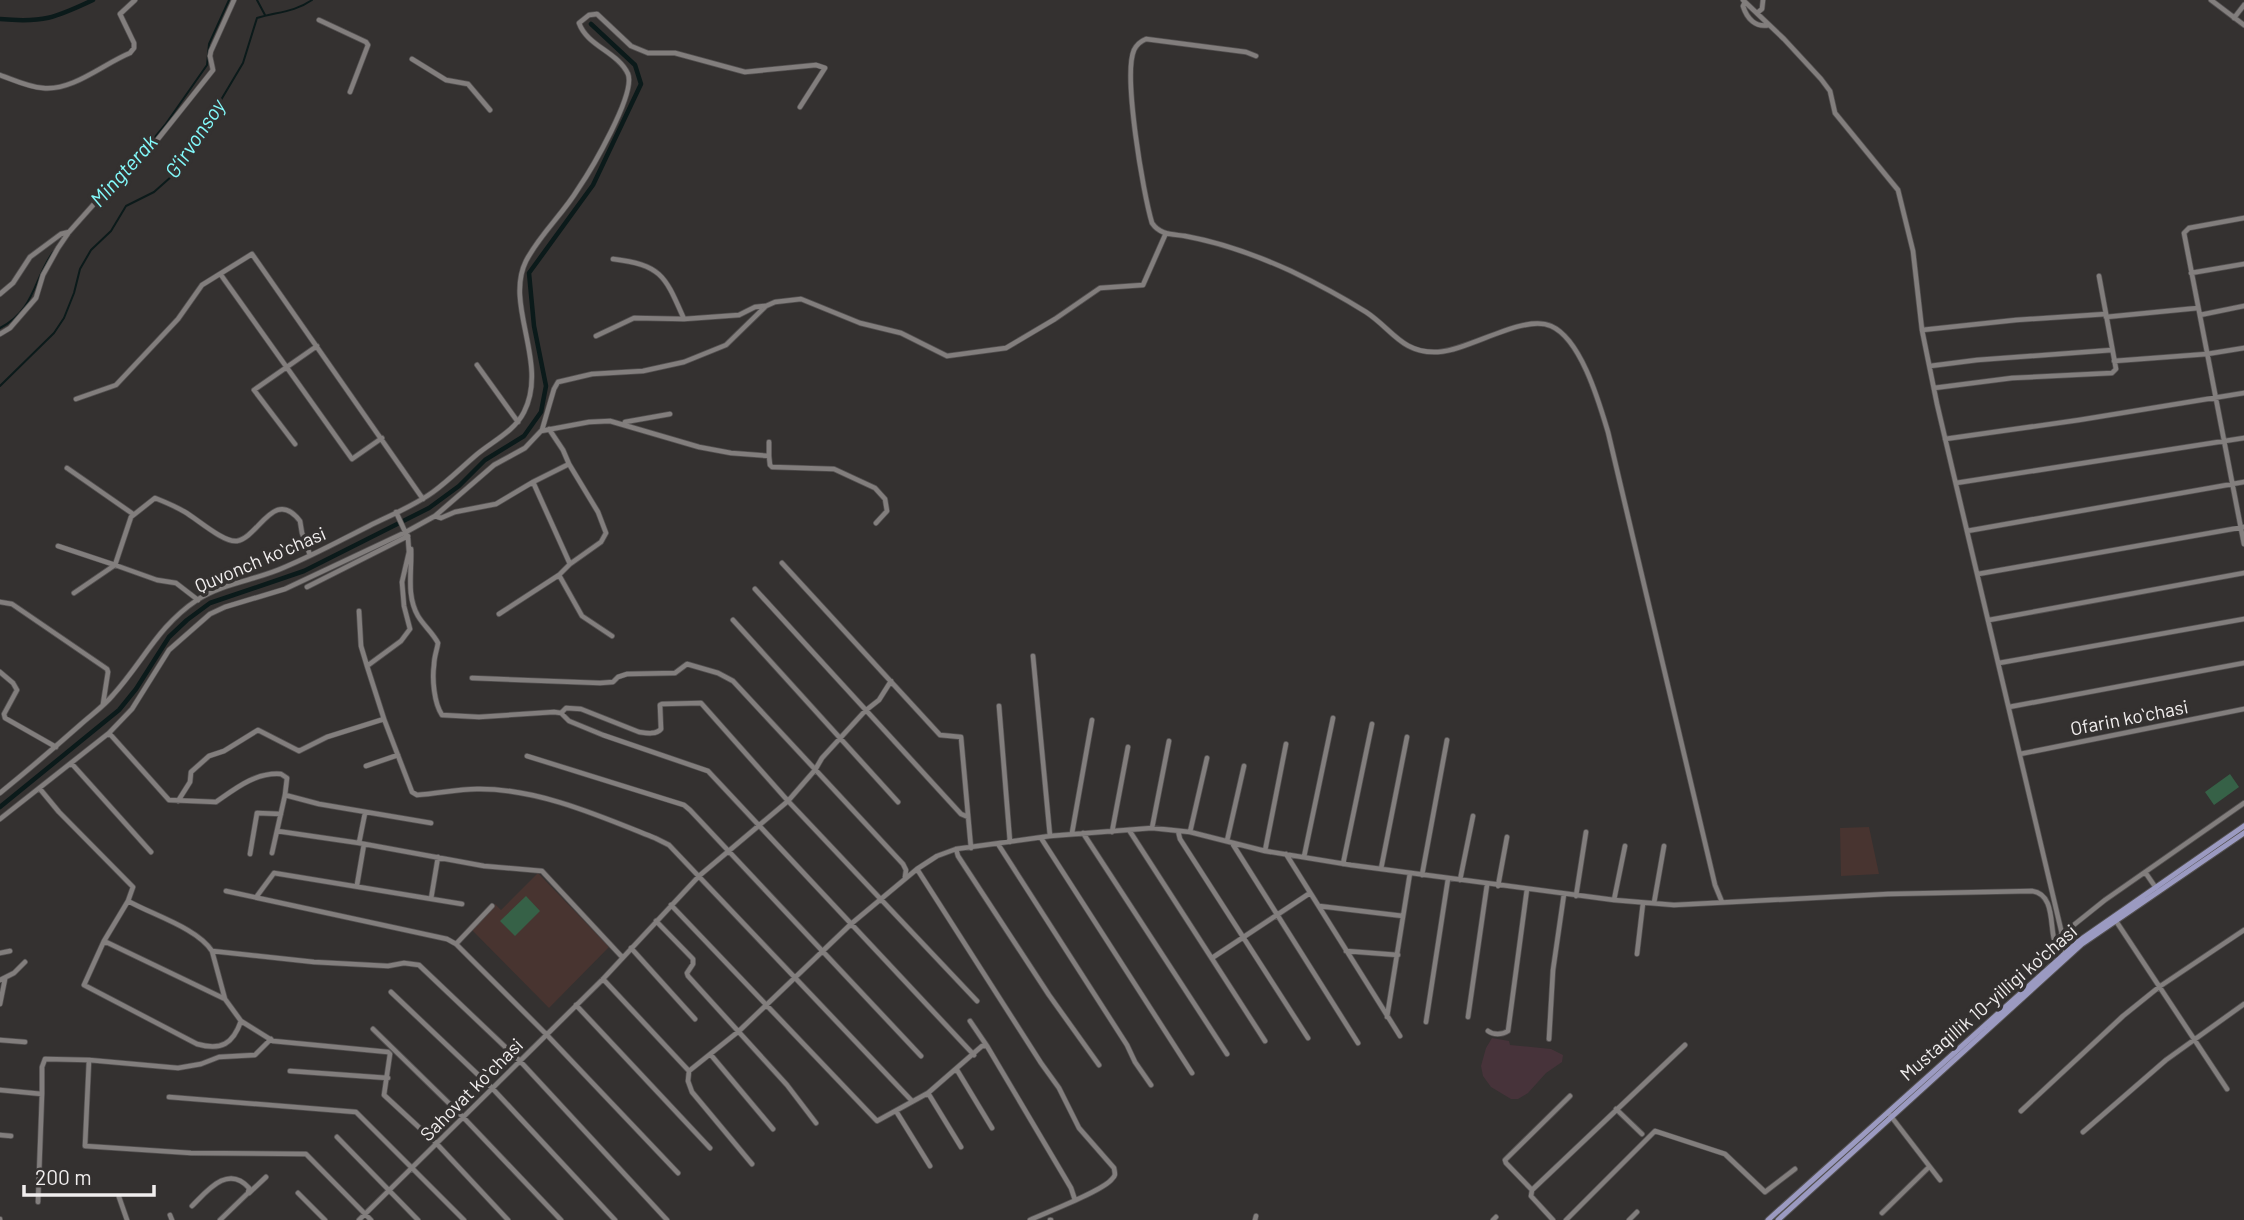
<svg xmlns="http://www.w3.org/2000/svg" width="2244" height="1220" font-family="Barlow,sans-serif">
<style>
.industrial{fill:#47333a}
.education{fill:#483430}
.green{fill:#366147}
.lines{fill:none;stroke-linecap:round;stroke-linejoin:round}
.stream{stroke:#0b1a1a;stroke-width:2}
.canal{stroke:#0b1a1a;stroke-width:4.5}
.minor-casing{stroke:#535050;stroke-width:6}
.major-casing{stroke:#535050;stroke-width:7}
.minor{stroke:#827e7d;stroke-width:4.5}
.major{stroke:#9b9ac1;stroke-width:5}
.labels{text-anchor:middle;dominant-baseline:central;stroke-width:7;stroke-linejoin:round;paint-order:stroke}
.street-label{font-size:19px;fill:#f1eeee;stroke:#343130}
.water-label{font-size:21px;font-style:italic;fill:#83fafb;stroke:#343130}
</style>
<rect width="100%" height="100%" fill="#343130"/>
<!-- industrial -->
<path class="industrial" d="M1492,1038L1509,1041L1510,1045L1551,1049L1563,1055L1562,1062L1546,1073L1528,1093L1518,1099H1511L1491,1087L1483,1076L1481,1066L1486,1048Z"/>
<!-- education -->
<path class="education" d="M1869,827L1879,874L1841,876L1840,828Z
M538,873L609,947L549,1008L472,930L495,904L501,910Z"/>
<!-- green -->
<path class="green" d="M2230,774L2239,787L2214,805L2205,792Z
M526,896L540,911L515,936L500,921Z"/>
<g class="lines">
<!-- stream -->
<path class="stream" d="M257,0L265,15
M136,160L165,125L207,65L209,44L229,0
M0,328C35,310 33,280 53,252
M0,386L54,333L64,318L74,293L80,269L91,250L111,231L126,206L154,192L172,176L184,152L212,115L243,63L257,18C277,12 295,12 312,0"/>
<!-- canal -->
<path class="canal" d="M0,19C43,23 55,18 93,0
M0,807L119,710L136,689L169,637L187,620L210,603L304,571L429,508L459,486L485,460L524,436L541,412L546,386L534,326L529,273L593,185L641,84L635,65L591,24"/>
<defs>
<path id="minor" d="M1743,0L1784,39L1821,79L1830,91L1835,113L1898,190L1913,251L1922,330L1937,404L2062,934
M2211,0L2244,25
M1745,2L1743,6C1747,19 1756,28 1769,25
M1757,13L1762,9L1763,0
M2234,18L2244,5
M319,20L366,42L368,45L350,92
M1256,56L1246,52L1146,39C1141,41 1137,44 1134,50C1123,75 1143,193 1152,223C1160,235 1172,234 1185,236C1223,243 1256,255 1291,271C1316,283 1342,297 1366,312C1392,329 1402,354 1438,352C1470,350 1523,314 1551,326C1581,339 1599,402 1608,432L1715,885L1722,902
M412,59L446,80L468,84L490,110
M0,75C14,80 28,87 43,88C73,91 103,64 130,53L134,48V43L120,14L135,0
M2244,218L2189,228L2184,233L2244,544
M613,259C662,265 665,276 684,319
M2191,273L2244,264
M221,275L352,459L382,438
M2099,276L2106,314
M0,294L13,283L30,257L61,234L69,232
M2200,315L2244,306
M2106,317L2198,308
M1922,330L2016,320L2106,314L2116,369L2112,373L2012,378L1934,388
M0,334L10,328L36,298L43,275L58,248L69,232L94,204L150,149L213,70L210,56L211,51L234,0
M596,336L634,318L684,319L739,315L755,307L765,306
M2114,361L2207,354L2244,348
M477,365L518,422
M1930,366L1977,360L2112,350
M76,399L116,385L178,319L202,285L252,254L423,499
M625,422L670,414
M549,429L563,450L569,464L533,482L570,564L559,575L582,616L612,636
M542,430L554,389L558,382L592,374L643,371L684,362L726,345L766,306L775,302L801,299L860,323L901,333L947,356L1006,348L1055,319L1100,288L1143,285L1166,233
M1945,439L2079,420L2244,393
M295,444L254,390L317,346
M769,456V442
M569,464L598,512L606,533L601,542L570,564
M67,468L133,514
M1956,483L2244,438
M396,512L408,538L409,552L402,582L404,606L410,629L401,641L367,666L384,719L412,792L417,795C437,794 457,789 477,789C537,788 600,816 655,838L669,845L912,1101
M435,516L441,518L455,512L496,504L533,482
M1967,531L2244,482
M58,546L115,565L131,517L155,498C165,502 175,506 185,512C197,519 224,543 237,541C259,537 274,487 300,521L302,533L310,555
M411,549C412,572 406,595 418,616C424,626 433,633 438,643C437,650 434,657 434,665C432,679 434,703 442,715L479,717L554,712L561,713L569,721L603,735L708,771L974,1055
M782,563L940,735L961,737L971,848
M1978,574L2244,527
M307,587L408,536
M755,589L961,814L968,817
M74,593L115,565L157,580L176,583L198,600
M0,602L12,604L107,669L108,672L103,704
M359,611L361,646L367,666
M499,614L559,575
M733,620L898,802
M1989,620L2244,573
M1033,656L1050,836
M1999,663L2244,619
M0,672L13,683L17,690L4,714L5,718L56,747
M472,678L600,683L613,682L618,677L627,674L675,673L687,664L718,673L733,681L903,864L906,870L905,877
M999,706L1010,842
M2009,707L2244,663
M561,713L566,708L581,709L639,732C646,733 656,735 661,729L660,705L662,704L701,703L788,801L977,1001
M109,733L169,800L216,802C236,788 256,772 281,774L287,778L285,795L272,853
M2020,754L2244,709
M527,756L684,805L690,810L921,1056
M72,764L151,852
M366,766L398,755
M40,789L59,812L133,887L128,901C153,915 197,928 212,951L225,999L241,1021C233,1044 221,1051 197,1044L84,985L104,941L128,901
M0,793C27,771 54,748 80,725C91,715 104,706 113,695C143,662 158,626 197,600C223,583 257,580 285,567C314,555 341,540 369,526C391,515 414,506 433,492C448,481 461,468 475,456C491,442 514,432 524,412C549,363 504,305 526,261C540,234 563,214 578,189C591,170 636,94 628,74C618,52 587,46 579,23L589,15L597,14L631,46L648,53H675L745,72L816,65L825,68L800,107
M285,795L319,804L431,823
M178,801L190,782L191,772L209,756L224,751L258,730L299,751L327,737L384,719
M0,819L109,733L132,709L169,650L210,614L225,607L285,589L406,532L435,516L494,465L525,448L541,431L589,422L610,421L699,447L731,453L769,456L770,465L772,467L834,469L875,488L885,499L887,511L876,523
M1152,828L1169,741
M1129,830L1265,1041
M277,831L359,843L484,866L542,871L622,957
M1178,831L1180,839L1308,1038
M1112,832L1128,747
M1190,832L1207,758
M1072,833L1092,720
M1083,833L1227,1054
M1041,838L1192,1073
M1227,841L1244,766
M359,843L365,813
M1232,843L1358,1043
M998,844L1127,1045L1135,1062L1151,1085
M956,849L958,856L1049,995L1099,1065
M1265,851L1286,744
M250,854L257,813L281,814
M1286,854L1400,1036
M1304,857L1333,718
M1343,864L1372,724
M917,869L1041,1063L1059,1088L1079,1128L1114,1168C1115,1174 1116,1175 1112,1179C1103,1191 1047,1212 1030,1220
M1381,869L1407,737
M2145,872L2156,888
M1422,875L1447,740
M1460,880L1473,816
M357,885L364,844
M1498,886L1507,837
M226,891L447,939L456,944L546,1034L678,1173
M257,896L274,873L462,904
M1576,896L1586,832
M431,899L438,857
M1614,900L1625,846
M1654,903L1664,846
M671,905L877,1121L928,1093L982,1046H987L1071,1188L1075,1200
M1319,906L1403,916
M656,921L693,959V964L687,973L688,976L787,1085L816,1123
M2116,921L2227,1089
M2055,940L2105,900L2244,803
M104,941L225,999
M456,944L492,906
M631,948L695,1019
M212,951L314,962L388,966L404,963L419,965L520,1061L667,1220
M1346,951L1398,955
M0,953L10,951
M1637,954L1643,903
M1212,958L1310,893
M603,979L689,1071
M0,980L14,973L25,962
M391,992L492,1088L615,1220
M0,1004L5,979
M576,1005L710,1148
M1387,1017L1410,873
M1468,1017L1487,885
M241,1021L273,1041L388,1052L390,1054L384,1095L437,1144L508,1220
M970,1021L987,1046
M1426,1022L1448,879
M373,1029L463,1117L561,1220
M1488,1031C1493,1035 1502,1035 1508,1031L1527,889
M1549,1039L1553,970L1564,894
M0,1040L25,1042
M711,1055L773,1129
M89,1060L178,1068L201,1064L219,1057L255,1055L271,1039
M957,1070L992,1128
M290,1071L388,1078
M0,1090L42,1094V1067L45,1059L89,1060L85,1146L191,1153L306,1154L371,1220
M928,1093L961,1147
M169,1097L356,1112L464,1220
M1616,1109L1642,1134
M896,1111L930,1166
M2021,1111L2123,1016L2159,987L2244,930
M1890,1115L1940,1180
M2083,1132L2166,1060L2244,1004
M0,1135L11,1136
M337,1137L418,1220
M752,1164L692,1092L688,1081L689,1071L739,1031L851,924L917,869L937,856L956,849L1050,836L1152,828L1190,832L1265,851L1351,865L1614,900L1674,905L1888,894L2032,891C2054,894 2050,923 2054,939C2056,944 2060,949 2064,954
M1532,1190L1506,1163L1505,1160L1570,1096
M249,1193L266,1177
M298,1193L325,1220
M119,1197L127,1220
M38,1202L42,1094
M192,1206C207,1191 228,1164 249,1188L248,1193L220,1220
M1882,1213L1929,1167
M170,1215L172,1220
M0,1219V1220
M359,1220L603,979L699,876L788,801L815,770L822,758L865,711L879,700L891,681
M1050,1220H1051
M1255,1220L1256,1216
M1493,1220L1496,1217
M1553,1220L1531,1196L1532,1190L1685,1045
M1566,1220L1655,1131L1725,1154L1765,1192L1795,1169
M1629,1220L1637,1212"/>
<path id="major" d="M1768,1220L2080,940L2244,826
M1778,1220L2082,944L2244,833"/>
</defs>
<!-- minor casing -->
<use href="#minor" class="minor-casing"/>
<!-- major casing -->
<use href="#major" class="major-casing"/>
<!-- minor -->
<use href="#minor" class="minor"/>
<!-- major -->
<use href="#major" class="major"/>
</g>
<g class="labels">
<!-- street labels -->
<g class="street-label">
<text transform="translate(260 559) rotate(-23)">Quvonch koʻchasi</text>
<text transform="translate(2129 717) rotate(-11)">Ofarin koʻchasi</text>
<text transform="translate(1988 1002) rotate(-41)">Mustaqillik 10-yilligi ko'chasi</text>
<text transform="translate(471 1089) rotate(-45)">Sahovat koʻchasi</text>
</g>
<!-- water labels -->
<g class="water-label">
<text transform="translate(194 138) rotate(-56)">G‘irvonsoy</text>
<text transform="translate(123 170) rotate(-48)">Mingterak</text>
</g>
</g>
<!-- scale -->
<path d="M24 1185v10h130v-10" fill="none" stroke="#f1eeee" stroke-width="3.5"/>
<text x="35" y="1185" font-size="21" fill="#f1eeee" stroke="#343130" stroke-width="5" paint-order="stroke">200 m</text>
</svg>
